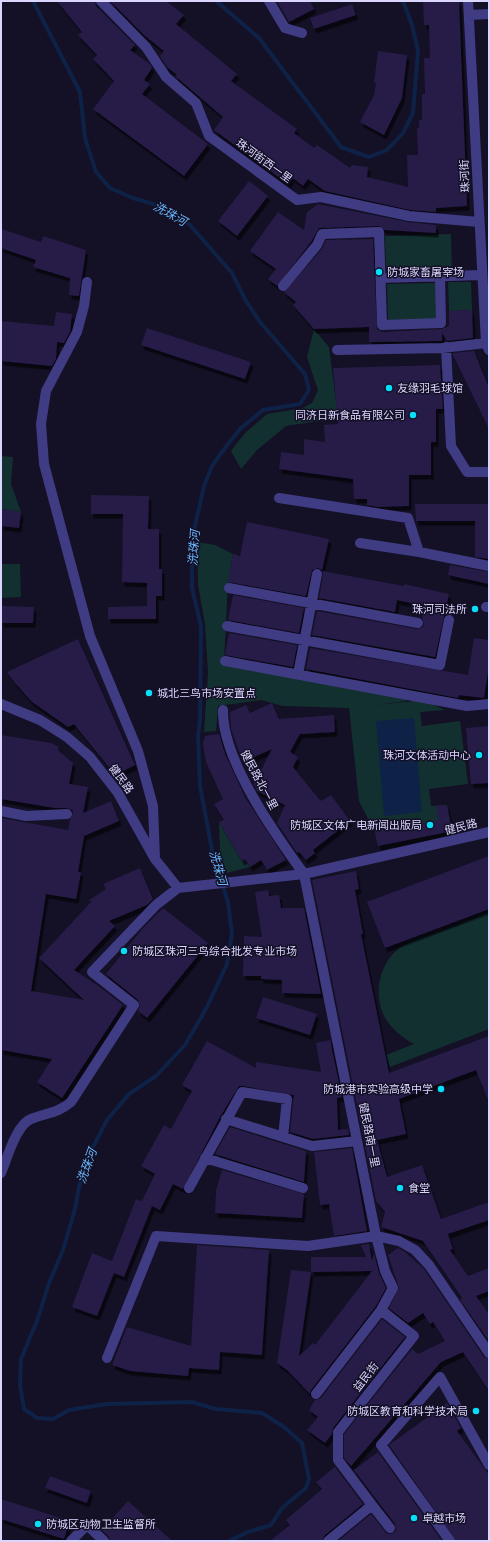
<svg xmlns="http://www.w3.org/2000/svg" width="490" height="1542" font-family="'Alegreya Sans','Noto Sans SC',sans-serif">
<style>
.green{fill:#133030}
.water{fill:#0e2248}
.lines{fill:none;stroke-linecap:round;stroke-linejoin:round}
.stream{stroke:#0e2248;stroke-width:4}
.building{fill:#261c47;filter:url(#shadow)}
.minor{stroke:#403c84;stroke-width:10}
.poi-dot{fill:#07def9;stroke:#141026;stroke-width:1.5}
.labels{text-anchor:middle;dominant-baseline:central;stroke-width:3;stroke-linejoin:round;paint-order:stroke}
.street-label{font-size:11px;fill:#dbd6fe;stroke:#141026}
.poi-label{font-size:11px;fill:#dbd6fe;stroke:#141026;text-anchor:start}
.water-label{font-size:12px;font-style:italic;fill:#67b5fb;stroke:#141026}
</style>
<defs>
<filter id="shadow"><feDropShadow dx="2.5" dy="4.5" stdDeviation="0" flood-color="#0009"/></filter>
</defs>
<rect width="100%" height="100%" fill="#141026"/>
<!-- green -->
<path class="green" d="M451,234L452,269L386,271L385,236Z
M448,282H471L472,310L449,311Z
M436,283L437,319L388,320L387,284Z
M314,329L329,347L338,418L286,426L257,450L241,469L231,451L245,433L267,414L303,408L312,403L318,390L307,357Z
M1,456L13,457L11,484L21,512L1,509Z
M197,542L215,545L233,554L228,582L224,663L407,698L406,701L377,705L423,700L445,710L420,712L422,726L460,721L468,784L429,789L431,806L447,805L452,831L378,846L375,832L359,801L349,708L283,706L261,700L218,706L216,731L204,732L208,673L205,624L198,585Z
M1,564H20L21,597L1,598Z
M219,822L242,861L245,859L250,867L227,873L220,854Z
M489,912V1029L390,1067L386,1055L414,1044C396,1034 381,1020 379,998C377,978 386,955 404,945C414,940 427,936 438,932C455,926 472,919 489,912Z"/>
<!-- water -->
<path class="water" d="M414,718L422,812L384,816L376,721Z"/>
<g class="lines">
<!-- stream -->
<path class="stream" d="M33,1L80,92L85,138L96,172L110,188L133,198L163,207L190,225L232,273L246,301L260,322L305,374L309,390L300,404L263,410L241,428L225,448L212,466L204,486L192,539V588L201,626L200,720L198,737L200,786L213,855L228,902L232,934L227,964L207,1007L185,1045L156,1076L129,1094L107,1120L92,1149L79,1187L75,1209L63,1250L49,1283L37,1321L21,1359L20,1385L24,1409L37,1418L53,1419L69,1410L107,1404L192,1402L216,1409L262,1413L284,1427L302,1443L309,1479L306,1488L282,1508L271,1525L248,1532L229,1541
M216,1L259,38L341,147L369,157L387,150L403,133L413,113L418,51L412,25L403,1"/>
</g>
<!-- building -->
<path class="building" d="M57,1H95L96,6L135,45L130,50L150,64L152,68L144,80L150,84L142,94L208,144L184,176L93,109L114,81L93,59L97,55L78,35L82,32Z
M110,1H166L184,15L176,24L237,74L231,81L297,129L294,133L314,148L317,145L350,168L352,165L368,167L367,177L408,187L407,155H418L417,128H419V120H422V94H425L424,58H430L429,25H424L423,1H459L467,206L436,208V212L410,210L325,191L308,179L303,186L293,178L288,184L214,130L223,117L175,76L177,75L167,67L160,56L164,51L145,36Z
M277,1H310L314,9L289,22Z
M352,4L356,15L314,29L310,18Z
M378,51L407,55L402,98L384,135L360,122L374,95L376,83H374Z
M249,181L268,196L237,236L218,221Z
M318,204L408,222L436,225V233L385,230L379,226L319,228L311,242L277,286L268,279L276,269L250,251L278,212L304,230L307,212Z
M1,229L41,242L43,236L86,250L79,296L69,295L70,278L33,267L36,260L1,248Z
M373,239L377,329L382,332L442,329L449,326V311L472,310L473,338L447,341L442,333V341L369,342V327L314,329L293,305L296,302L284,292L322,249L326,240Z
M56,312L72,314L70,332L64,343L57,342L56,359L52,366L1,361V321L54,326Z
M147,328L251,362L245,379L141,345Z
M474,351L489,388V429L453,355V353Z
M440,365L443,409H436V442H431V475H409V506L377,507L367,505V499H354L353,479L279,469L281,452L304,455V439L325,442L324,425L338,424L333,368Z
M91,495L149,496L148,529H159V569H162V596H156V619H108V607L147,606V583L122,582L123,514H91Z
M415,504H489V559L475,557V521H416Z
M1,509L21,512L19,528L1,526Z
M247,522L329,539L322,570L318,568L312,570L306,596L228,582L233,554L240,556Z
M450,565L489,572V584L448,575Z
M322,571L404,586V584L449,594L435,657L312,635L317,611L417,629L423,627L424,624L422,618L425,606L397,600L395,612L319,598L323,575Z
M233,595L304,608L299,633L228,620Z
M1,606L34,607L33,623H1Z
M229,633L297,645L293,667L225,655Z
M474,638L489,640V665L484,698L459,695L458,698L306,669L310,648L468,675Z
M78,639L135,765L115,775L74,724L68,727L32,702L15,683L7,672Z
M272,703L279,719L334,715L335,732L300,734L290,752L298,757L293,767L314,793L321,801L331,795L350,821L313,850L315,853L306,860L299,852L297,853L277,823L285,805L257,791L254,784L272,749L243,762L231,729L230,712L246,705L250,713Z
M489,726V783L471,784L466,728Z
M219,734L225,754L246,799L286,860L267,870L261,860L250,867L245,859L242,861L219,822L224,820L214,804L223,799L206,762L203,744L205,736Z
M1,735L51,743L59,747L58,750L73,763L69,784L88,787L83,813L111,801L119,821L84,836L78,872H81L76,899L46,894L31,991L84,1000L39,958L92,901H88L106,889L103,884L140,868L153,899L147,905L109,921L115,926L74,970L97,985L123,1005L62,1098L37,1082L52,1059L1,1050V818L68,830L70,820L73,813L72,810L67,808H55L1,799Z
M447,805L452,831L378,846L375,832L438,820L436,806Z
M489,856V909L385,948L367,902Z
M356,871L359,889L355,890L363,934H361L389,1073L489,1036V1102L476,1070L399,1099L406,1134L377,1140L387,1177L422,1165L441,1219L489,1202V1220L448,1234L453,1249L450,1250L468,1276L489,1268V1291L476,1296L489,1314V1341L460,1300L462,1298L423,1241L381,1227L385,1212L376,1201L312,880Z
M268,890L269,896L279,895L281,908H304L321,994L282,993V980L261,979V976H243L244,936L262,937L255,892Z
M163,908L208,943L147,1018L138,1011L140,1005L138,1000L106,974L143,928Z
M263,997L317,1014L310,1035L256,1018Z
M330,1040L342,1097L337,1098L338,1130L348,1129L349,1135L313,1139L290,1132L294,1095L243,1086H239L220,1117L183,1189L173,1184L160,1210L152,1206L124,1277L114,1273L97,1316L72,1307L92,1253L112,1261L136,1199L142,1201L155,1174L141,1166L164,1125L171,1129L192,1091L182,1085L207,1041L256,1068V1062L321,1072L316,1043Z
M230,1127L306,1151L304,1182L215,1154Z
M352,1148L367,1231L334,1236L329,1204L320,1205L314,1152Z
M222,1170L304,1194L302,1218L215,1213L216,1191Z
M369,1244L372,1261L374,1253L379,1273L386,1288L376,1306L311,1390L310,1394L287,1370L277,1363L291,1270L311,1272L299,1356L313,1343L315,1345L372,1271L311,1272V1257H366L361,1245Z
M197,1245L269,1250L262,1355L220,1352L219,1370L189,1368L188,1376L130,1371L112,1365L127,1327L191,1346Z
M398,1248L405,1252L424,1269L484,1357L489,1359V1391L463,1352L441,1362L351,1466L344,1458V1434L412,1349L418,1354L445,1341L433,1322L430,1324L423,1313L408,1323L389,1308L399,1288L388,1255Z
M382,1319L405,1337L333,1428L332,1434L325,1443L307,1430L318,1417L309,1410L315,1400L321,1398Z
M447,1403L461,1428L457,1431L489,1475V1541H456L389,1445Z
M378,1452L442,1541H338L371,1514L387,1534H391L396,1531L395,1524L354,1470Z
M335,1467L363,1504L324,1536L322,1541H270L290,1525L286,1520L322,1489L316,1482Z
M50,1476L91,1491L87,1503L45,1488Z
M1,1499L70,1521L64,1539L1,1519Z
M128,1501L137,1509L172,1541H110L109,1537L102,1530Z"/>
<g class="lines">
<!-- minor -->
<path class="minor" d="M101,1L146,47L166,77L196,103L209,136L297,200L321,197L409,216L479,222
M269,1L285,28L302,33
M468,1L486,343L489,350
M469,15L489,14
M381,278L482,275
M87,282L84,306L77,332L46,391L41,424L44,464L90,636L138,751L153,806L155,859
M283,286L317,245L322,234L379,232L382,325L441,323L440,276
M446,347L451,446L467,472H489
M337,350L442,348L486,343
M279,498L408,518L419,552
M360,543L419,552L489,566
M229,588L418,623
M486,607H489
M227,626L440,665L449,620
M225,661L467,706L489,704
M298,674L317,574
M1,704L40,720L67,737L90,757L118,793L155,859L178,888L304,874L489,832
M223,710C222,760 275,834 304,874L376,1236L399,1241L415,1250L429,1265L489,1353
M1,811L26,816L67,814
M226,1119L312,1146L357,1141
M205,1158L303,1188
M1,1173C7,1159 16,1125 31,1119C46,1113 58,1113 71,1102L134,1005L92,972L156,905L178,888
M189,1188L242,1092L287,1099L283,1137
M107,1358L156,1236L308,1246L376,1236L385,1271L393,1288L381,1310L316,1394
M372,1505L390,1528
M71,1541L87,1525L104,1541
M328,1541L372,1505L338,1460V1432L414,1336L381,1310
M450,1541L381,1445L440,1377L489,1465"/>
</g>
<!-- markers -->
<g class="poi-dot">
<circle cx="379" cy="272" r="4"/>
<circle cx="389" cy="388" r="4"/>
<circle cx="413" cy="415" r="4"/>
<circle cx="475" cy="609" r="4"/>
<circle cx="149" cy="693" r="4"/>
<circle cx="479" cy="755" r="4"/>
<circle cx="430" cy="825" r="4"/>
<circle cx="124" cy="951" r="4"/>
<circle cx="441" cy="1089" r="4"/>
<circle cx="400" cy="1188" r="4"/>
<circle cx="476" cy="1411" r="4"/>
<circle cx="414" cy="1518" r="4"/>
<circle cx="38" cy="1524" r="4"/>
</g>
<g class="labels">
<!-- street labels -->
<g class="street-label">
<text transform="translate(264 161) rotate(36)">珠河街西一里</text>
<text transform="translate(465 176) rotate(-93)">珠河街</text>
<text transform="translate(121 779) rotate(54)">健民路</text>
<text transform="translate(259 780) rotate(62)">健民路北一里</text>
<text transform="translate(461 827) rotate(-14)">健民路</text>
<text transform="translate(369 1135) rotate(79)">健民路南一里</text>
<text transform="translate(366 1377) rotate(-52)">益民街</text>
</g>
<!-- poi labels -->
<g class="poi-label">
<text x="387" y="272">防城家畜屠宰场</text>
<text x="397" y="388">友缘羽毛球馆</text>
<text x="405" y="415" text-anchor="end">同济日新食品有限公司</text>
<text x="467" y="609" text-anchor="end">珠河司法所</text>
<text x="157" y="693">城北三鸟市场安置点</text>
<text x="471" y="755" text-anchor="end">珠河文体活动中心</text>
<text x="422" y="825" text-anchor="end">防城区文体广电新闻出版局</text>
<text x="132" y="951">防城区珠河三鸟综合批发专业市场</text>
<text x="433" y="1089" text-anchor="end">防城港市实验高级中学</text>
<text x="408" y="1188">食堂</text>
<text x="468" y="1411" text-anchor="end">防城区教育和科学技术局</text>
<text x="422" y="1518">卓越市场</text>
<text x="46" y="1524">防城区动物卫生监督所</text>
</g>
<!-- water labels -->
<g class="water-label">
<text transform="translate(170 214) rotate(29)">洗珠河</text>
<text transform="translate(194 548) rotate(-86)">洗珠河</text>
<text transform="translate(218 868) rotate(74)">洗珠河</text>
<text transform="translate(87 1166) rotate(-70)">洗珠河</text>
</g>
</g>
<!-- border -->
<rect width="490" height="1542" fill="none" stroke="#dbd6fe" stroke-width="4"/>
</svg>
